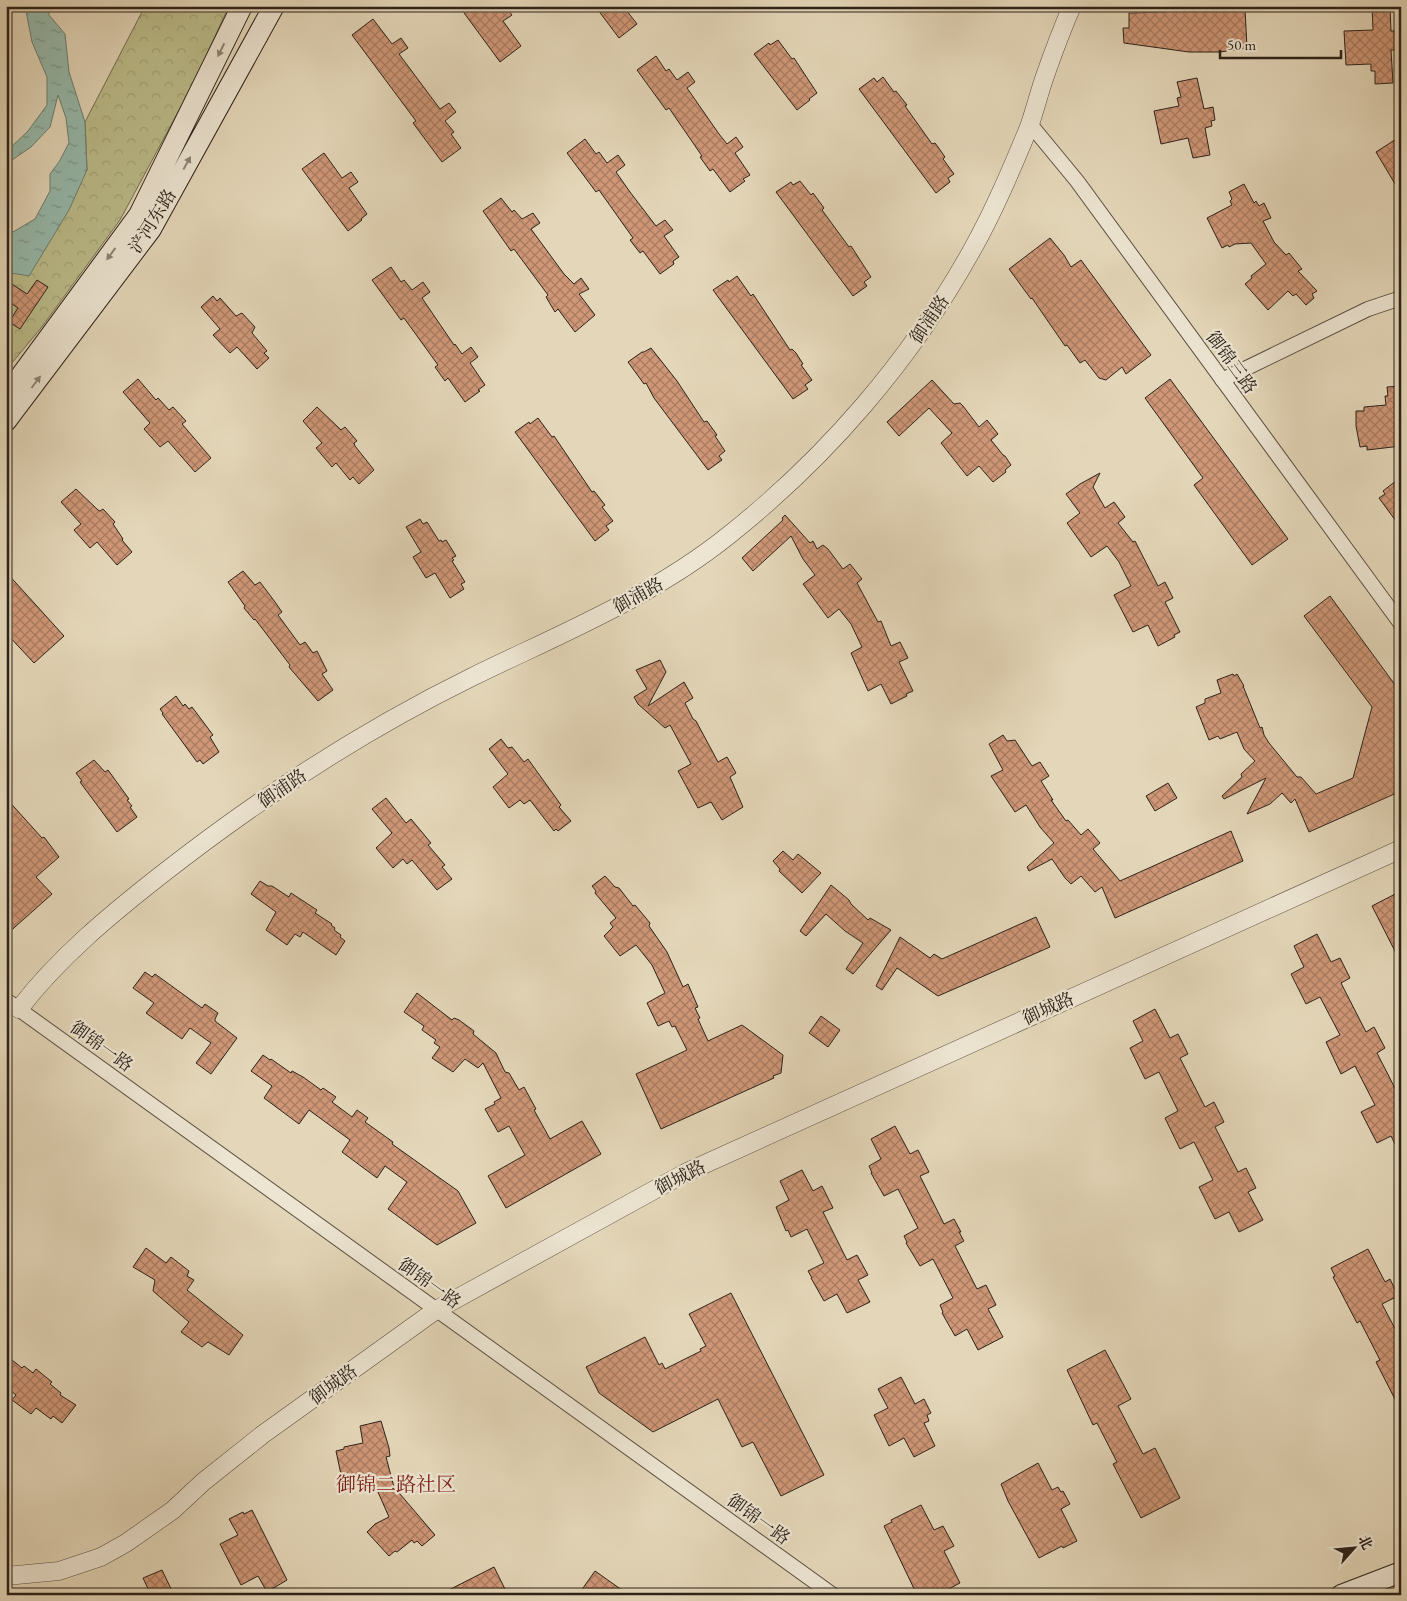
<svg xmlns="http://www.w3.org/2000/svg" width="1407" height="1601" font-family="'EB Garamond','Noto Serif SC',serif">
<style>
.park{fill:url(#park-crowns);stroke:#747052}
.water{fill:url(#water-ripples);stroke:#6c7e72}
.building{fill:url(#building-cross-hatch);stroke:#2d231b}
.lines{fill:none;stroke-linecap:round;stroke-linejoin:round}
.minor-casing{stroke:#5b5042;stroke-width:16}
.tertiary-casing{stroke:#5b5042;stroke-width:19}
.secondary-casing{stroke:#2d231b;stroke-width:22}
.minor{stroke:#ede5d2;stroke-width:14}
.tertiary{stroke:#ede5d2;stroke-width:18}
.secondary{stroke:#ede5d2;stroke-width:20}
.oneway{fill:#8d8476}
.labels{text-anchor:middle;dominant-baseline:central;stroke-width:4.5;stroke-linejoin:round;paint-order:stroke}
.street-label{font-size:18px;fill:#2d231b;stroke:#ede5d2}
.quarter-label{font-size:20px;fill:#7a1f14;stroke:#ede5d2}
</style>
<defs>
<pattern id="park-crowns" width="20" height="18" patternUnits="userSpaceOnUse" patternTransform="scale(1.25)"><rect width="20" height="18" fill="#bbbc8a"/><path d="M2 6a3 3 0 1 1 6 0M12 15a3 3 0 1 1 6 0" fill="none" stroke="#a1a176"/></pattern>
<pattern id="water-ripples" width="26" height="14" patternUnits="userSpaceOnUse" patternTransform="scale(1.25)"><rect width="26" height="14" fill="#96baac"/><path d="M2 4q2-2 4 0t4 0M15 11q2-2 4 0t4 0" fill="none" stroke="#7b978b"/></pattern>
<pattern id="building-cross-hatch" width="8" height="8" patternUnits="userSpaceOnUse" patternTransform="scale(1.25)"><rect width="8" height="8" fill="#cf9777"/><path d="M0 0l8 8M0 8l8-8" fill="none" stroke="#a87b61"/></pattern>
</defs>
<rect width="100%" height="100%" fill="#e4d7b9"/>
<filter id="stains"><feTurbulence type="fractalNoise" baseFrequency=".004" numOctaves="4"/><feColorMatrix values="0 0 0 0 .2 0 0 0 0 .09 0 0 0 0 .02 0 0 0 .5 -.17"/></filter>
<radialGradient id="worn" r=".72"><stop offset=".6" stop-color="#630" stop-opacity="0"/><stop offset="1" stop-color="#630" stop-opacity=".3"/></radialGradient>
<!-- park -->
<path class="park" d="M145,6H229L193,84L120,220L41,328L6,370V317L10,311L6,307V280L87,170L85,122Z"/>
<!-- water -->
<path class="water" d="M25,6H48L49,15L65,34L69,72L85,122L87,170L69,210L29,276L11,273L6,280V236L35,219L50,191V174L59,162L69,143L66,118L58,95L50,127L31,147L12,160L6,175V152L28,131L47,105V77L32,42Z"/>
<!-- building -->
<path class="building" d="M459,6H491L495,11L502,6H505L512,15L503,21L521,46L500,62Z
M595,6H623L637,24L619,38Z
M1165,6H1189L1190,11L1245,9L1247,48L1220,52H1189L1124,43L1123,28H1129V13L1165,12Z
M1372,6H1390L1391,31H1399L1400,44L1396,45V50H1391L1393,83L1375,84V71H1371V64L1346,65L1344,31L1373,30Z
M373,19L392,44L401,38L408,48L399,54L440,109L449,103L456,112L445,121L454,132L451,134L461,148L442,162L413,123L416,121L352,35Z
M778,40L792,59L794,58L817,93L809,99L810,100L797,110L754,54L769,43L770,45Z
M656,56L666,71L669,69L677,80L688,72L695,82L687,88L719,134L727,144L736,137L743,147L735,153L750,175L743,179L745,181L730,192L713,169L710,171L700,157L702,156L669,108L666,110L637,70Z
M883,77L894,92L896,91L907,105L905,106L932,144L935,143L938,147L945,157L943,159L954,174L948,178L950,182L936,193L859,89L874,78L877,82Z
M1197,78L1204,109L1213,107L1215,120L1211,121L1212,126L1205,128L1210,155L1193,158L1188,138L1161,144L1154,111L1179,106L1177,98L1181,97L1177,82Z
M1401,136V194L1376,152Z
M585,139L596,154L599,152L607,163L618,155L625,165L616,172L630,192L656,226L665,220L673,230L664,236L679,257L673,261L674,264L660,274L643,251L640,253L630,240L633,238L599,190L596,192L567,153Z
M324,153L342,178L351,172L358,182L349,188L367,214L361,219L362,220L348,231L302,169Z
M800,181L811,195L813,193L824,208L822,210L849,247L851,246L871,277L864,282L867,286L853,296L776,192L791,182L793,185Z
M1244,184L1254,203L1256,201L1259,206L1264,203L1271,218L1263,221L1274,242L1286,255L1289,253L1302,269L1298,271L1317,291L1312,294L1314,298L1306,305L1296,294L1293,296L1288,291L1268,310L1245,284L1252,278L1251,276L1266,264L1251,243L1235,244L1229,247L1228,245L1222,248L1207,218L1232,205L1230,201L1232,199L1229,192Z
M501,198L512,212L514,210L522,219L533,213L540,223L531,229L564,274L574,284L581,278L589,289L579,294L595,315L575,332L558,309L555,312L546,297L548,295L514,249L511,251L483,211Z
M1050,238L1064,255L1071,267L1081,260L1151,355L1126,374L1122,367L1106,380L1099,378L1085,360L1080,363L1067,345L1065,346L1032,298L1031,299L1009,269Z
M391,267L401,282L404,280L412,290L423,282L430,292L422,298L454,345L455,344L462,354L471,347L478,357L470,363L485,385L478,390L480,391L465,402L448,378L445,381L435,367L438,365L404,318L401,320L372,280Z
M737,276L751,296L753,294L790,350L792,349L796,353L803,364L801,365L812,380L805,385L808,389L793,399L713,290L728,280L729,282Z
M6,280L27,294L37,280L48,287L20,329L9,322L18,308L6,300Z
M213,296L217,301L220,298L236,316L242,313L255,327L252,333L267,351L264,353L269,358L257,369L237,347L230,353L213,335L220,329L201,307Z
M651,348L677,381L704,422L707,421L717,435L715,436L725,451L719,456L722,460L708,470L654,398L646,383L644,384L628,362L642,352H644Z
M138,379L156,400L158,398L169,410L173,407L186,421L182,424L211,458L195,472L168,441L160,447L144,429L150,423L123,392Z
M1170,379L1288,539L1252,565L1194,485L1203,478L1145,398Z
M932,380L954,404L960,403L963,406L979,427L987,420L998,434L991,440L1003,455L1005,456L1011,465L1005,470L1006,472L993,482L979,466L967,476L941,443L952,433L929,408L899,436L887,422Z
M1401,386V446L1367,450V446L1360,447L1356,426V411H1364V407L1386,405L1385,396H1388L1387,387Z
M317,407L340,429L341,430L345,427L357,441L354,443L355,446L374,470L359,484L353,477L350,480L336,463L332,467L316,448L322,443L303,421Z
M538,418L552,437L554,436L592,492L594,491L605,505L602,507L613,521L606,526L609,530L595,541L515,432L529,422L530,424Z
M1100,473L1093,487L1105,508L1114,502L1125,517L1118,523L1133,542L1135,541L1158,586L1165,582L1173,598L1165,602L1180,632L1174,635L1175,637L1158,646L1148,625L1133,632L1114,595L1131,586L1119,562L1107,546L1091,557L1067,523L1080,513L1066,494L1080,484Z
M1401,477V528L1379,498L1385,494L1383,491Z
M76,489L98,510L100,511L103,509L115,522L113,524L123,539L122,540L132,552L117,565L97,542L90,548L74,530L81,524L61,502Z
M785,515L810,543L813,541L817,549L823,545L828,549L843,569L850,564L862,579L857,583L878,622L881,621L891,646L900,642L908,658L899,662L913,691L906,694L907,696L891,704L881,684L868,691L851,653L862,647L851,624L839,609L828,618L803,584L815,575L803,559L791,536L753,571L742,558L783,520L782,518Z
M420,519L423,524L427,522L439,541L441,540L442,542L446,540L456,556L452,558L454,560L452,561L465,582L461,584L464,589L450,598L435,573L426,578L413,557L421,552L406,527Z
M243,571L255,585L260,582L275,602L282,612L278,615L300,645L305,642L313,653L317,651L327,671L322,674L333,690L318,701L289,667L290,665L255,619L254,620L244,608L245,606L228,582Z
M6,572L64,636L34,663L6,633Z
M1330,596L1401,693V791L1309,832L1295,799L1291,803L1282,793L1270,804L1247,814L1266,778L1224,799L1222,796L1242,777L1241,774L1255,761L1244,749L1237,732L1220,739L1218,736L1209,740L1196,707L1205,703V699L1221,693L1217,680L1233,674L1234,676L1237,674L1244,686H1243L1260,728L1262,727L1264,735L1269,743L1297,777H1301L1316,794L1353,778L1372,707L1304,616Z
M660,660L666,672L648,706L684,682L693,698L685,703L693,719L696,721L718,762L727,757L736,773L730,777L743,807L722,820L711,802L698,808L678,771L691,764L670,725L665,728L638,704L634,697L647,689L636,670Z
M176,696L183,706L185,704L189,709L192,707L213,735L210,737L219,752L203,764L200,760L197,762L162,714L163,713L160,709Z
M1003,735L1007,741L1015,740L1032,766L1040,762L1049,776L1041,781L1053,800H1051L1066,821L1068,820L1081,835L1088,829L1100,843L1093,849L1120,881L1231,831L1243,861L1115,918L1102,887L1095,892L1081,876L1071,884L1065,878L1052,859L1029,871L1027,867L1054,843L1040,827L1026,805L1015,812L991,776L1003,770L989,744Z
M501,739L508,748L512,747L524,762L528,759L561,805L559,807L571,821L558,831L556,829L554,831L530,800L524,804L520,800L509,808L493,787L508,774L489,749Z
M94,760L105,772L108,770L129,799L127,800L132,806L130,807L137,817L117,832L80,782L82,781L76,773Z
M1168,783L1177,798L1155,811L1146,796Z
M6,798L42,838L44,837L59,857L36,877L52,894L6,935Z
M386,798L406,823L411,819L431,843L428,845L445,865L442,867L452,879L437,890L412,860L407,864L403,859L393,868L376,848L392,833L372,809Z
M783,851L793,860L798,854L821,873L802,893L779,871L780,869L773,861Z
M605,876L615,887L619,888L633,906L635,905L650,923L649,926L667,952L683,987L688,984L698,1007L695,1008L700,1018L698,1019L708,1041L742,1025L783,1055L781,1073L773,1076L774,1078L661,1129L636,1074L687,1050L675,1026L672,1027L669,1021L658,1026L647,1003L665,993L652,965L636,945L620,956L604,936L613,927L610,923L616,918L595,893L596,891L592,886Z
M260,881L268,886H272L289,897L291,893L317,910L315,913L332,924L331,925L335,928L334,930L341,935L340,937L345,941L336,955L303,932L300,937L295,934L287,945L266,930L276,912L251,894Z
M831,885L849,900L851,904L868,920L870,918L891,930L853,974L846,969L863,943L845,931L826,914L806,936L800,931Z
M1401,891V963L1372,906Z
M1036,917L1050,947L938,996L897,968L882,990L876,986L900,937L930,958L934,954L942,959Z
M1317,934L1331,962L1340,958L1350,978L1341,983L1366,1032L1374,1027L1385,1048L1377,1053L1401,1100V1156L1391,1136L1377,1143L1361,1112L1375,1105L1355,1066L1341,1074L1326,1042L1340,1035L1320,997L1306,1004L1291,974L1304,967L1294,946Z
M145,972L152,977L155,974L202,1008L205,1004L218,1013L215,1019V1021L237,1038L211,1074L196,1063L211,1043L190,1028L182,1039L146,1013L154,1003L133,988Z
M417,993L452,1020L454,1018L459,1020L474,1031L473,1034L496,1053L505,1072L509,1073L519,1090L524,1087L536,1109L534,1110L550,1139L582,1121L601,1154L506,1208L488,1176L525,1155L509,1126L498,1132L485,1109L495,1104L494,1102L501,1098L483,1063L478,1068L465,1059L453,1072L432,1058L440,1047L434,1043L436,1040L422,1030L424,1026L404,1012Z
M1155,1009L1170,1038L1178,1034L1188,1054L1180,1058L1205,1107L1214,1102L1224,1122L1215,1127L1238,1172L1246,1168L1256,1188L1248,1192L1263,1220L1239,1232L1229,1212L1215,1219L1199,1187L1213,1180L1194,1142L1180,1149L1165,1118L1178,1111L1159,1072L1145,1079L1130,1048L1143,1041L1133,1021Z
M821,1016L840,1030L828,1047L809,1033Z
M263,1055L270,1060L271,1059L291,1073L292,1071L303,1077L321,1090L323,1088L336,1097L332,1102L352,1117L357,1110L368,1118L365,1122L393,1142L392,1144L458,1191L476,1223L437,1245L388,1209L407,1182L385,1166L377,1178L342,1152L350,1140L309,1110L299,1124L264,1098L272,1086L251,1071Z
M895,1126L910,1154L918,1150L929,1172L920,1176L944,1224L954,1219L961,1232H959L964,1241L955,1246L977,1289L986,1285L996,1305L988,1309L1003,1337L978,1350L967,1329L955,1336L942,1313L943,1312L940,1305L953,1298L933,1259L920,1266L906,1243L907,1242L904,1236L918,1228L898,1189L884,1196L871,1173H872L869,1166L881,1159L871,1139Z
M802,1170L813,1191L822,1186L833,1208L823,1212L847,1260L857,1255L868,1275L858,1280L870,1302L847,1313L837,1294L824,1301L811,1278H812L808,1271L824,1263L807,1229L791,1237L788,1230L786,1231L776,1207L789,1200L780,1181Z
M146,1248L166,1263L171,1257L189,1271L187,1276L194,1280L187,1290L243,1335L229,1355L208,1342L202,1347L181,1332L189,1322L153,1291L155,1280L133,1267Z
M1368,1249L1385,1282L1390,1279L1398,1296L1382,1304L1401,1340V1411L1376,1362L1380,1360L1360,1321L1357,1323L1333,1277L1335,1276L1331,1268Z
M731,1293L824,1475L781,1496L753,1442L742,1447L718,1399L653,1432L599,1393L586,1367L645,1337L659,1365L662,1363L665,1369L701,1351L700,1349L706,1346L689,1314Z
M1105,1350L1131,1399L1118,1406L1143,1454L1155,1448L1180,1498L1141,1518L1113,1464L1117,1462L1097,1423L1093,1425L1067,1370Z
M12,1360L22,1368L24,1366L33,1373L36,1369L52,1382L50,1384L61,1393L60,1395L76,1405L62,1423L53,1416L51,1419L36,1408L31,1414L12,1400L16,1395L6,1387V1368Z
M901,1377L915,1404L924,1399L931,1413L927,1415L929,1421L924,1423L935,1446L914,1457L904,1438L889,1446L874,1415L888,1408L878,1389Z
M381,1421L389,1448L390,1456L386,1457L394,1487L435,1535L422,1546L417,1541L414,1543L412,1540L397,1552L395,1551L389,1556L367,1532L375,1524L389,1517L374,1483L371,1484L370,1479L343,1484L336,1451L344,1449V1447L363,1443L360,1426Z
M1038,1463L1052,1490L1058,1487L1061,1492L1063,1491L1070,1504L1061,1509L1077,1541L1063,1548L1062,1546L1039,1558L1008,1501L1001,1484Z
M921,1505L934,1530L943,1526L954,1546L944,1551L960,1583L937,1595H917L884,1526L892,1522L891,1520Z
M252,1510L287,1580L267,1592L258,1576L241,1585L220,1544L238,1535L229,1519L243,1512L244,1514Z
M494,1567L508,1595H439Z
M162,1570L174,1595H151L143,1578Z
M595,1571L629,1595H578Z"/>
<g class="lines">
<defs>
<path id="minor" d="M1030,124L1077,181L1401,624
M1222,380L1368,309L1401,298
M6,1000L833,1595"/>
<path id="tertiary" d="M19,1009C59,957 110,915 161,875C258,799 362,731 472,677C560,634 652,597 729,535C827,457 911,360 972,250C994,211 1012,168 1029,127C1035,110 1039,93 1045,76C1053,53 1062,29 1072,6
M6,1576L59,1571L101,1557L126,1543L173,1510L203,1482L262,1435L436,1310L685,1173L1401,849"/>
<path id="secondary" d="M6,396L139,215L242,6
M6,421L151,229L274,6
M1341,1595L1401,1572"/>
</defs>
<!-- minor casing -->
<use href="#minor" class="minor-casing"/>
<!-- tertiary casing -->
<use href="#tertiary" class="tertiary-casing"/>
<!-- secondary casing -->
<use href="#secondary" class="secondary-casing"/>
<!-- minor -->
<use href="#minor" class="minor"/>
<!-- tertiary -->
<use href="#tertiary" class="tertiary"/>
<!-- secondary -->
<use href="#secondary" class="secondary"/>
</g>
<!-- one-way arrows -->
<defs><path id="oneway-solid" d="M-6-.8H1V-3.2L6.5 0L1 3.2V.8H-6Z" transform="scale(1.25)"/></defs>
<g class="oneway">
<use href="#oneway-solid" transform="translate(221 50) rotate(116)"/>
<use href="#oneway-solid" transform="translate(187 163) rotate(-61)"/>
<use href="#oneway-solid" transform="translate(111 254) rotate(126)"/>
<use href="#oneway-solid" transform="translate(36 382) rotate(-53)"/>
</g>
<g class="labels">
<!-- street labels -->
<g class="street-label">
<text transform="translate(152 221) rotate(-58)">浐河东路</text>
<text transform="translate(929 319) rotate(-56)">御浦路</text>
<text transform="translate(1232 362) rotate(54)">御锦三路</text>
<text transform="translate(638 595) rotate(-29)">御浦路</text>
<text transform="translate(282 788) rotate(-34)">御浦路</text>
<text transform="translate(1048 1008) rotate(-24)">御城路</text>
<text transform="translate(102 1046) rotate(36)">御锦一路</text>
<text transform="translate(680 1177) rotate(-27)">御城路</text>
<text transform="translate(430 1283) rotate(36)">御锦一路</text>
<text transform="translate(333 1384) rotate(-36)">御城路</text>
<text transform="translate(759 1519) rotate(36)">御锦一路</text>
</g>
<!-- quarter labels -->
<g class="quarter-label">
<text x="396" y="1484">御锦二路社区</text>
</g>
</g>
<!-- margin -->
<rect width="1407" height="1601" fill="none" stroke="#e4d7b9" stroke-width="25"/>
<rect x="8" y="8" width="1392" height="1586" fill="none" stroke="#2d231b" stroke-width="2.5"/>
<rect x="12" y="12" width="1382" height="1576" fill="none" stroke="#2d231b"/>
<!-- north arrow -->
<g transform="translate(1354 1548) rotate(63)" stroke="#ede5d2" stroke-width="4" paint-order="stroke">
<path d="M0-4L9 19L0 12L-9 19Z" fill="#2d231b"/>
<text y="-8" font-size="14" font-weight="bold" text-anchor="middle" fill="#2d231b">北</text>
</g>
<!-- scale -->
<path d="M1220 50v8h121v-8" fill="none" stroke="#2d231b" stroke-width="2.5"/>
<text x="1227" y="50" font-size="15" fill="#2d231b" stroke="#ede5d2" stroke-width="4" paint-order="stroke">50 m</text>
<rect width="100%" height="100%" filter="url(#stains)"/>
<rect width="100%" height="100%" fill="url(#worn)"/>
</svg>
